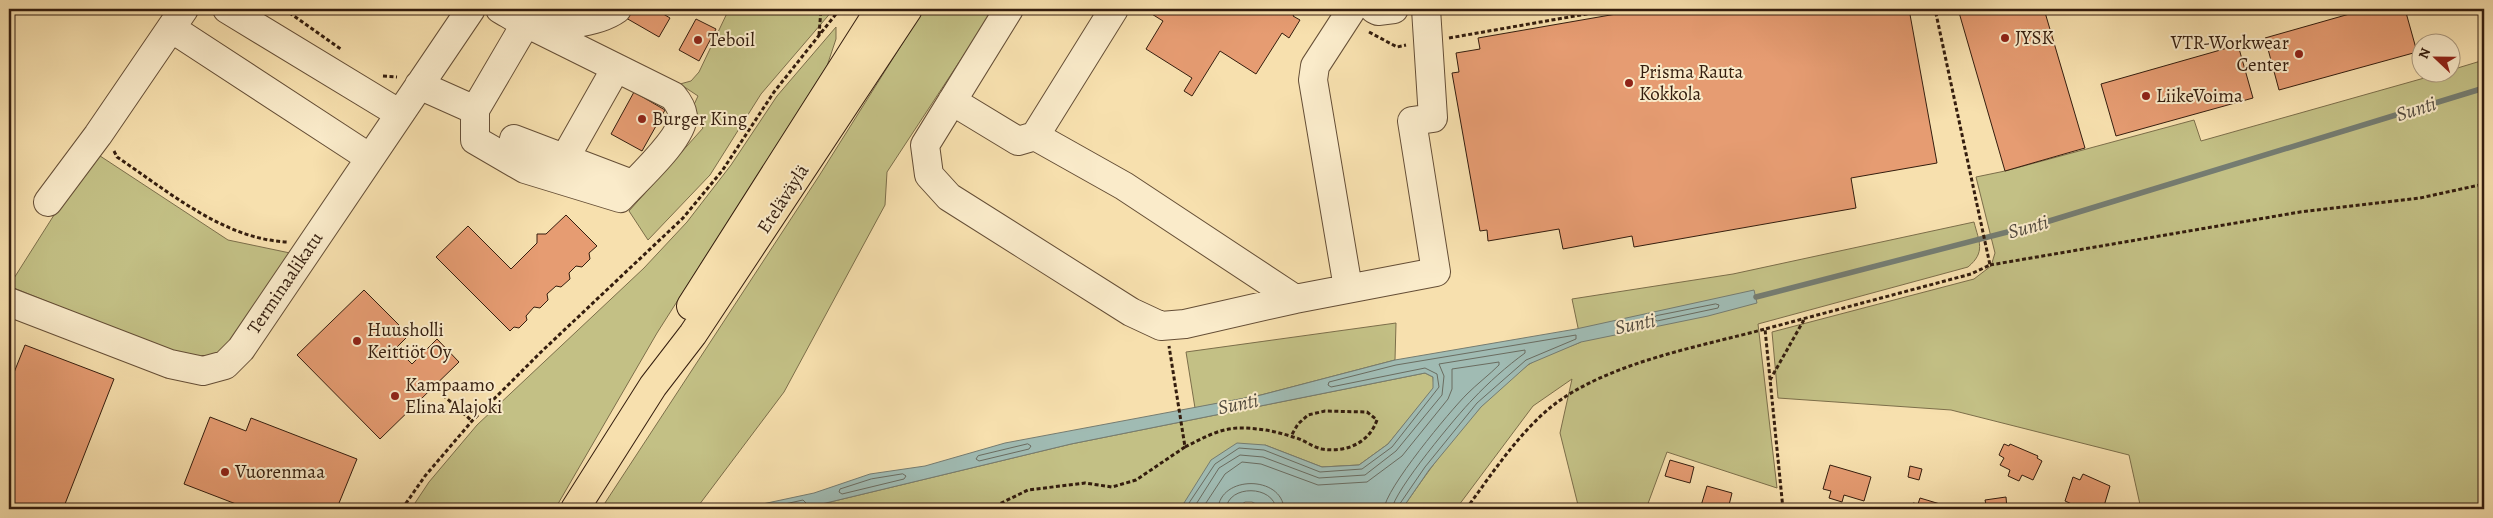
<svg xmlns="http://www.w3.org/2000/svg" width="2493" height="518" font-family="Alegreya,serif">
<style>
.green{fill:#c3c085;stroke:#7c6e4a}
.water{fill:#a0bbb3;stroke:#757c71}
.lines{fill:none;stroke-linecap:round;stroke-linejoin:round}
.shore{stroke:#6a6c60;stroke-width:1}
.stream{stroke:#757c71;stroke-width:5.5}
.building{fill:#e69c72;stroke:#341d0e}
.minor-casing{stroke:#654e36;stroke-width:30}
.highway-casing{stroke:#341d0e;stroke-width:30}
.path{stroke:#341d0e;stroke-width:3;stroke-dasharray:4 2.5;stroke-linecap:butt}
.minor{stroke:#faebca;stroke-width:28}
.highway{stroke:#f7e0ae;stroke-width:28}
.poi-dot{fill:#8f2418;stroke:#faebca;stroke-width:2}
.labels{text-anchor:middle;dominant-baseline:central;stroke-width:4;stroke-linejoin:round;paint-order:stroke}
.poi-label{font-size:19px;fill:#341d0e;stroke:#faebca;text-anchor:start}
.street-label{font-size:19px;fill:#341d0e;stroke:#faebca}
.water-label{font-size:20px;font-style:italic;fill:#544c40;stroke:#faebca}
</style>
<rect width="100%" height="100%" fill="#f7e0ae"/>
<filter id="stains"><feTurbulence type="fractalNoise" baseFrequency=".004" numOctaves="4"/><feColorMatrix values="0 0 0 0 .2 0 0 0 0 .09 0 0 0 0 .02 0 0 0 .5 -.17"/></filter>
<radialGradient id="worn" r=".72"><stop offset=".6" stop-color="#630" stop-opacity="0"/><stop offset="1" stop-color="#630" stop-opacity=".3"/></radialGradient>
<!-- green -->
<path class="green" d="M729,9L833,10L761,94L710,175L648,240L629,211L703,128L691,111L698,96L680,84L691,81L699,72Z
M924,9H994L887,172L885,205L784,392L696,509H601L819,176Z
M836,27V39L827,66L657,333L555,509H411L429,482L477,425L644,268L687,222L731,165L777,96Z
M2484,60V507L2476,509H2141L2129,455L1951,410L1778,398L1772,332L1974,279L1991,266L1995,253L1976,177L2005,171L2194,120L2201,141L2442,73L2450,72L2451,70Z
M94,152L228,240L290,253L250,317L217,356L206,360L174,353L9,286Z
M1974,222C1979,242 1986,252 1968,267L1758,324L1777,488L1667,452L1646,509H1579L1560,433L1572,379L1533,406L1456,509H1402C1438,457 1476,403 1528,365C1542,355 1564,349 1581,342L1572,299L1733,274Z
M1396,323L1395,360L1261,395L1195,408L1186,352Z
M1425,373L1433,377L1434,388L1388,444L1359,465L1322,467L1265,445L1177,509H801L1071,444Z"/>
<!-- water -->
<path class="water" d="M1754,290L1757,303L1708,316L1581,342L1529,364L1481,407L1429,470L1402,509H1266L1252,502H1245L1235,509H1177L1184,503L1211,460L1237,443L1265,445L1322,467L1359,465L1388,444L1433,388V377L1425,373L1071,444L801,509H739L814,493L870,474L925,466L1005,443L1261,395L1395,360L1576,329Z"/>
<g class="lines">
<!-- shore -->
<path class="shore" d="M1716,304L1719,305L1718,308L1657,321L1654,319L1656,316Z
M1028,444L1031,446L1029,449L979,461L976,459L978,456Z
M903,474L906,476L904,479L842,494L839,492L840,489L871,479Z
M762,509L803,500L806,503L804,509
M1185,509L1215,464L1239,448L1264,450L1320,472L1362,469L1392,447L1439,387L1437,374L1425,368L1331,387L1328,385L1329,382L1396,365L1576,335V339L1526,360L1477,403L1425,467L1399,505L1398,509
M1193,509L1219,468L1240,455L1263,457L1319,478L1365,475L1396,451L1442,395L1444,376L1439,364L1525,350V353C1507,366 1488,383 1473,399C1458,414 1393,492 1392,509
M1202,509L1225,474L1242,462L1261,464L1318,485L1367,482L1402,456L1448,399L1452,389V369L1499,362V365C1489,375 1477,384 1467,394C1450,411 1385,489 1384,509
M1218,509C1220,475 1282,475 1284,509
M1226,509C1228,484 1274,485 1276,509"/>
<!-- stream -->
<path class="stream" d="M1756,297L2046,222L2484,88"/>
</g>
<!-- building -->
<path class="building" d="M631,9H655L670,18L659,37L626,18Z
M1149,9H1297L1293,16L1300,20L1289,38L1282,33L1256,74L1220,51L1192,96L1184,91L1192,78L1146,49L1163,21L1147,11Z
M1645,9H1909L1937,163L1851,178L1856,208L1634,247L1632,236L1563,249L1559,229L1488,241L1487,230L1480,231L1452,73L1459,72L1456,53L1480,49L1478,38Z
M1958,9H2044L2085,148L2005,171Z
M2367,9H2405L2417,52L2279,90L2265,38Z
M696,19L716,29L699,61L679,50Z
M2238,45L2253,98L2116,136L2101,84Z
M634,92L665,110L642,151L611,134Z
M566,215L597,246L589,253L590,259L582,267L576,266L569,273L570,279L561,287L556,286L547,294L548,300L540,308L534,307L526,316L527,320L519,328L514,327L510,331L436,257L468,226L511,269L537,243V234H546Z
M364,290L409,335L396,348L412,364L437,339L459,362L380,439L297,355Z
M25,345L114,379L63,509H17L9,506V385Z
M210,417L246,431L251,418L357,459L337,508L249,509L184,484Z
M2004,444L2009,446L2010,444L2038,456L2037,458L2042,461L2033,480L2022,475L2019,481L2008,476L2010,470L2000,465L2004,458L1999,455Z
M1670,460L1694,467L1690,483L1665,476Z
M1830,465L1871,477L1864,501L1844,495L1842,502L1829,498L1831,491L1823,489Z
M1910,466L1922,469L1919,480L1908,477Z
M2083,474L2110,486L2104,506L2102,505L2100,509H2083L2065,501L2073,477L2080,480Z
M1707,486L1732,493L1728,509H1700Z
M2006,497L2007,509H1987L1985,500Z
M1920,498L1950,507L1949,509H1911L1913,503L1918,504Z"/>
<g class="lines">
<defs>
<path id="minor" d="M227,9L400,114
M500,9C508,13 518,21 527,23C553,27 596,24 617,9
M1009,9L925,145L929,175L949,197L1131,312L1161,326L1185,324L1295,299L1436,272L1412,121L1433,118L1426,9
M1374,9L1378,11L1394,9
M526,23L673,96C678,102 682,108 683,116C683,139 635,181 620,198L525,169L475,140V110Z
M171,28L370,158
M419,85L475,110
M952,101L1018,141L1035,136L1124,186L1295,299
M1035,136L1114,9
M514,139L632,184
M565,158L616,68
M48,202L98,135L184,9
M1348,288L1313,80L1315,66L1352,9
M9,302L170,364L203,371L225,365L241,349L471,9"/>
<path id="highway" d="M691,306L880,9
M575,509L653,386L693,334L908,9"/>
</defs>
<!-- minor casing -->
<use href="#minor" class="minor-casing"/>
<!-- highway casing -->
<use href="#highway" class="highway-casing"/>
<!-- path -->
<path class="path" d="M284,9L342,50
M1369,32L1397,47L1406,45
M819,35L821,9
M1449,38L1615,9
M383,76L397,77
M114,151L117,157C168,191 223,239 287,242
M1990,265L2300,212L2420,198L2484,184
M1770,380L1805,318
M443,395L472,421
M1185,447C1203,438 1220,428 1240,428C1258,428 1275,431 1293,437C1303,439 1312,447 1322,449C1346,453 1369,443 1377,420L1367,412L1325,411L1308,415L1298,424L1291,436
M402,509L425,476L472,421L541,352L683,218L722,171L774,92L840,9
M989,509L1028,490L1085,483L1112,487L1136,480L1185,447L1169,346
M1466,509C1492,474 1517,435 1551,407C1606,363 1698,347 1765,329
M1783,509L1765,329L1971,274L1990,265L1935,9"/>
<!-- minor -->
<use href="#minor" class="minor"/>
<!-- highway -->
<use href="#highway" class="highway"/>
</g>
<!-- markers -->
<g class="poi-dot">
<circle cx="2005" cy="38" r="5"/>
<circle cx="698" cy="40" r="5"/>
<circle cx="2299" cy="54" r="5"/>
<circle cx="1629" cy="83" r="5"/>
<circle cx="2146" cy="96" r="5"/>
<circle cx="642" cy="119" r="5"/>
<circle cx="357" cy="341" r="5"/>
<circle cx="395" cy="396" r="5"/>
<circle cx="225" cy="472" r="5"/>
</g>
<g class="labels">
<!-- poi labels -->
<g class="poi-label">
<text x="2015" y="38">JYSK</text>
<text x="708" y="40">Teboil</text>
<text x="2289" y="43" text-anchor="end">VTR-Workwear<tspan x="2289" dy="22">Center</tspan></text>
<text x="1639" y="72">Prisma Rauta<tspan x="1639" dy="22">Kokkola</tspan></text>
<text x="2156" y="96">LiikeVoima</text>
<text x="652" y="119">Burger King</text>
<text x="367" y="330">Huusholli<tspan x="367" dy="22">Keittiöt Oy</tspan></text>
<text x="405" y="385">Kampaamo<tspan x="405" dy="22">Elina Alajoki</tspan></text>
<text x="235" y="472">Vuorenmaa</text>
</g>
<!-- street labels -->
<g class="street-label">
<text transform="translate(783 199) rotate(-57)">Eteläväylä</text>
<text transform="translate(285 283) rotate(-56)">Terminaalikatu</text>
</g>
<!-- water labels -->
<g class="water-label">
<text transform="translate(2416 109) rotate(-17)">Sunti</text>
<text transform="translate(2028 227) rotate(-15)">Sunti</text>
<text transform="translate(1635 324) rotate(-11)">Sunti</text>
<text transform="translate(1238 404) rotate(-11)">Sunti</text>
</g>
</g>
<!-- margin -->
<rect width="2493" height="518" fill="none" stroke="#f7e0ae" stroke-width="30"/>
<rect x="10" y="10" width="2473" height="498" fill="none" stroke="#341d0e" stroke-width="2.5"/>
<rect x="15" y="15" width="2463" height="488" fill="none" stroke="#341d0e"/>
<!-- north arrow -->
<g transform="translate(2436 58) rotate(292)"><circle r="24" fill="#faebca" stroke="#ab997f"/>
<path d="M0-4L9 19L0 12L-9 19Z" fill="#8f2418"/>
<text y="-8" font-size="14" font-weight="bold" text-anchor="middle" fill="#341d0e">N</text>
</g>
<rect width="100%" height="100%" filter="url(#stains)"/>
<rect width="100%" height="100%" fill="url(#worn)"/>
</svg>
